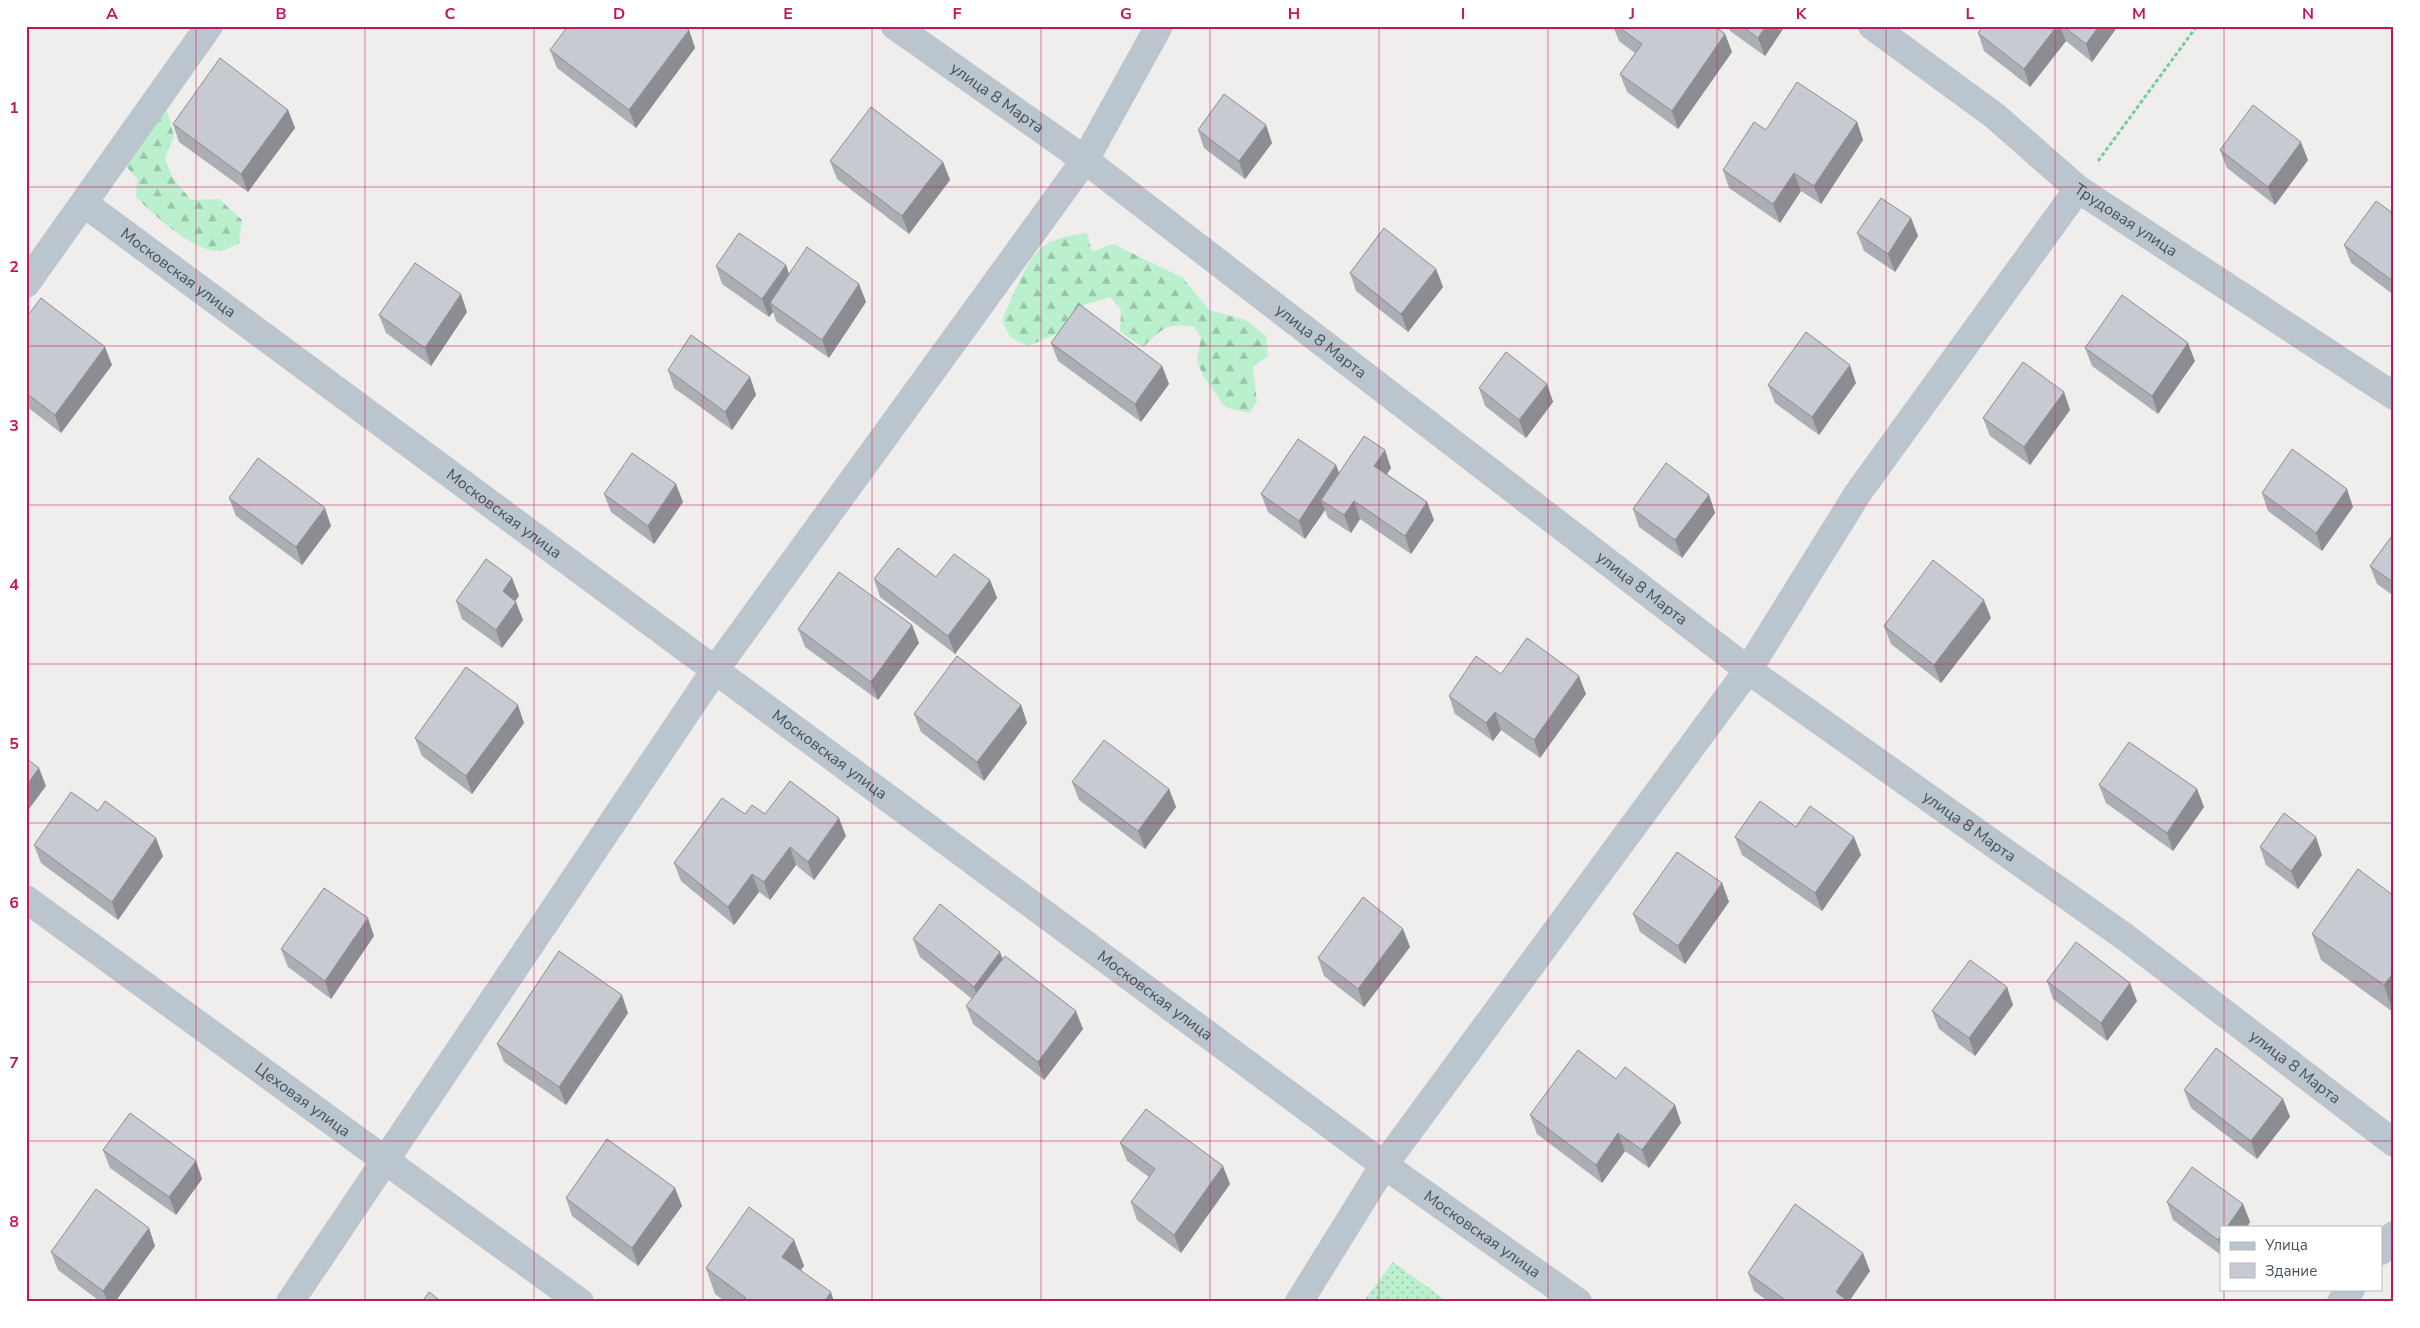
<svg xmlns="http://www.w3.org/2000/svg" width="2420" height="1328" font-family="'Nunito Sans',sans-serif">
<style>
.grass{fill:url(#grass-dots)}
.forest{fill:url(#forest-firs)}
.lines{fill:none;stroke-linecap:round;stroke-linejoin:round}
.path{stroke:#71cf9f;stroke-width:3;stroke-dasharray:4 2.5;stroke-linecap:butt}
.minor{stroke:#bbc5cd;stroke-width:28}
.wall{fill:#abaeb3}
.shaded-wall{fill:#8b8d92}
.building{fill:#c7cad0;stroke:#8b8d92}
.grid{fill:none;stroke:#c2185b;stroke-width:1;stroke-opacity:0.55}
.labels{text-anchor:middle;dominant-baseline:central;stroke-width:4.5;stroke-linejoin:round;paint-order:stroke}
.street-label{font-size:16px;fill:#45515b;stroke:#fff}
.neatline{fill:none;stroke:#c2185b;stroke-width:2}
.grid-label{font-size:16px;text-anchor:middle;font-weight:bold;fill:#c2185b}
</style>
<defs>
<pattern id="grass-dots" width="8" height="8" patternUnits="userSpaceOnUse" patternTransform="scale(1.25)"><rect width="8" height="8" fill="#baf0ce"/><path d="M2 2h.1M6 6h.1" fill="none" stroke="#99c5aa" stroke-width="1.8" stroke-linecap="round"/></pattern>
<pattern id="forest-firs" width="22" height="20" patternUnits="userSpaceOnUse" patternTransform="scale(1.25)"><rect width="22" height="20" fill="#baf0ce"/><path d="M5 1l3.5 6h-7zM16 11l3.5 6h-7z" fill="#99c5aa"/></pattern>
</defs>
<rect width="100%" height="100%" fill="#f0eded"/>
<!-- grass -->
<path class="grass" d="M1393,1262L1448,1302H1363Z"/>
<!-- forest -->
<path class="forest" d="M167,110L174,136L165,159L172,177L191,200L219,199L242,220L239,243C233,246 226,250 221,251C194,253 154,215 136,197L137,179L126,166L154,115Z
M1087,233L1092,252L1113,244L1183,278L1209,310L1246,320L1266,336L1268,356L1253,367L1257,402L1249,413L1225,407L1204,377L1197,361L1201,337L1194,327C1167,322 1162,329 1143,347L1120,332L1121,310L1110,297L1084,305L1059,333L1028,346L1010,337L1002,320C1011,300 1024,266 1039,250C1051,238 1072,235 1087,233Z"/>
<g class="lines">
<!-- path -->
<path class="path" d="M2098,161L2197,26"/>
<!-- minor -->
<g class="minor">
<path id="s1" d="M895,26L1085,160L1748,670L2125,937L2394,1143"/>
<path id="s2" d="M1872,26L1995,116L2078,189L2394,396"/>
<path id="s3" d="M85,204L1384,1165L1578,1302"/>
<path d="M26,284L209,26"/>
<path id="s4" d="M26,899L580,1302"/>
<path d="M2381,1251L2394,1235"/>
<path d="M290,1302L715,670L1085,160L1159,26"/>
<path d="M1299,1302L1384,1165L1748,670L1858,493L2078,189"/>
<path d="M2341,1302L2351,1289"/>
</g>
</g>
<!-- wall -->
<path class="wall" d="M1613,26H1714L1725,34L1732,52L1678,129L1627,92L1620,74L1635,53L1619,41Z
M1729,26H1785L1765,56L1730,31Z
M1983,26H2118L2092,62L2066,41L2030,87L1984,51L1978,33Z
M689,30L695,48L636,128L557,68L550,50Z
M288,110L295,128L248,192L179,142L173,124Z
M1857,122L1863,140L1821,204L1801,191L1780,223L1729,188L1723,170L1766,130Z
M1266,125L1272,143L1245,179L1204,148L1198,130Z
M2220,150L2308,160L2275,205L2227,168Z
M830,161L943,162L950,180L909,234L837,179Z
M2394,214V295L2351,263L2344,245Z
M1911,218L1918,236L1895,272L1864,251L1857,233Z
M786,265L789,275L859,284L866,302L829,358L776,321L773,312L769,317L722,284L716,266Z
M1436,269L1443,287L1408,332L1356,291L1350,273Z
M467,312L431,366L386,333L379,315Z
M26,318L112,365L61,433L26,406Z
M1051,343L1162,366L1169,384L1141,422L1058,361Z
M2085,348L2195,361L2158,414L2092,366Z
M668,370L750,377L756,395L732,430L674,388Z
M1856,383L1819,435L1775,403L1768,385Z
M1547,384L1553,402L1526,438L1485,406L1479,388Z
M2064,392L2070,410L2030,465L1990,436L1983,418Z
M1336,465L1339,473L1391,468L1387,474L1427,502L1434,520L1411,554L1360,519L1351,533L1328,518L1325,510L1305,539L1268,512L1261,494Z
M2262,493L2353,507L2322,551L2268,511Z
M604,494L683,502L654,544L611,512Z
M1709,495L1715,513L1682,558L1639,527L1633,509Z
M229,498L331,526L302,565L236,516Z
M2394,533V596L2377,584L2370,566Z
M936,577L990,580L997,598L955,654L880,597L874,579Z
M512,578L519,596L515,601L523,620L502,648L462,619L456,601Z
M1991,618L1941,683L1891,644L1884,626Z
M912,625L919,643L878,700L805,647L798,629Z
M1501,674L1586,694L1540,758L1501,730L1493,741L1455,714L1449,696Z
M1021,705L1027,723L984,781L921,732L914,714Z
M524,723L472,794L422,756L415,738Z
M1072,782L1169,789L1176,807L1145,849L1079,800Z
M2099,785L2197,789L2204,807L2173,851L2106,803Z
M98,811L163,856L118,920L41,863L34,845Z
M745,814H765L846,836L814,880L796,865L770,900L759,892L734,925L681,881L674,863Z
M1796,827L1854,837L1861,855L1822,911L1742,855L1735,837Z
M2260,847L2322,855L2298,889L2266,865Z
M2358,869L2393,1012L2321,960L2312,934Z
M1722,883L1729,902L1685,964L1640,932L1633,914Z
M1403,929L1410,947L1364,1007L1324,976L1318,958Z
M374,936L331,999L288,967L281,949Z
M913,939L1003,959L1083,1029L1044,1080L973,1024L966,1006L972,999L920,957Z
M2047,981L2137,1001L2107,1041L2053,999Z
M2007,987L2013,1005L1975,1056L1939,1029L1932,1011Z
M628,1013L566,1105L504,1062L497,1044Z
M1616,1079L1675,1105L1681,1123L1649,1168L1625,1151L1602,1183L1537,1134L1530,1115Z
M2184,1090L2283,1099L2290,1117L2257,1159L2191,1108Z
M1120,1143L1230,1184L1181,1253L1137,1220L1131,1202L1149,1177L1127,1161Z
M103,1150L196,1161L202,1179L176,1215L110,1168Z
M675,1188L682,1206L638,1266L572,1216L566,1198Z
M2167,1202L2243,1204L2250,1222L2247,1227H2221V1255L2173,1220Z
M794,1240L804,1266L800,1270L834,1302H726L715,1294L706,1268Z
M155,1246L115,1302H101L58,1270L51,1252Z
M1870,1271L1849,1302H1769L1754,1291L1748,1273Z"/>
<!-- shaded-wall -->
<path class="shaded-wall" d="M1766,26H1785L1765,56L1758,38Z
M2057,26H2060L2066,41L2030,87L2024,69Z
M2099,26H2118L2092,62L2086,44Z
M689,30L695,48L636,128L629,110Z
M1725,34L1732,52L1678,129L1672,111Z
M288,110L295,128L248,192L241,174Z
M1857,122L1863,140L1821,204L1814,186Z
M1266,125L1272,143L1245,179L1239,161Z
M2301,142L2308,160L2275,205L2268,187Z
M943,162L950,180L909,234L902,216Z
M1794,173L1801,191L1780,223L1773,204Z
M1911,218L1918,236L1895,272L1888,254Z
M786,265L792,283L770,303L773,312L769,317L762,299Z
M1436,269L1443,287L1408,332L1401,314Z
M859,284L866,302L829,358L822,340Z
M461,294L467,312L431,366L425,348Z
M2188,343L2195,361L2158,414L2152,396Z
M105,347L112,365L61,433L55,415Z
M1850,365L1856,383L1819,435L1812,417Z
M1162,366L1169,384L1141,422L1135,404Z
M750,377L756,395L732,430L725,412Z
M1547,384L1553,402L1526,438L1519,420Z
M2064,392L2070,410L2030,465L2024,447Z
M1385,450L1391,468L1380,484L1374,466Z
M1336,465L1343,483L1321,500L1325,510L1305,539L1299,521Z
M676,484L683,502L654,544L648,526Z
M2347,489L2353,507L2322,551L2316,533Z
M1709,495L1715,513L1682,558L1675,540Z
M1354,501L1360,519L1351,533L1344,515Z
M1427,502L1434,520L1411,554L1405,536Z
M325,508L331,526L302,565L296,547Z
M512,578L519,596L509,609L503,591Z
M990,580L997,598L955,654L948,636Z
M1984,600L1991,618L1941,683L1934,665Z
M516,602L523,620L502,648L496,630Z
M912,625L919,643L878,700L871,682Z
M1579,676L1586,694L1540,758L1534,740Z
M518,705L524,723L472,794L466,776Z
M1021,705L1027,723L984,781L977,762Z
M1495,712L1501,730L1493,741L1486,723Z
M39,768L46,786L26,813V786Z
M1169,789L1176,807L1145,849L1138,831Z
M2197,789L2204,807L2173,851L2167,833Z
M839,818L846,836L814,880L808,862Z
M1854,837L1861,855L1822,911L1815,893Z
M2316,837L2322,855L2298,889L2291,871Z
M156,838L163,856L118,920L112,902Z
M790,847L796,865L770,900L764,882Z
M752,874L759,892L734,925L728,907Z
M1722,883L1729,902L1685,964L1678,946Z
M368,918L374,936L331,999L325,981Z
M1403,929L1410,947L1364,1007L1358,989Z
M1000,952L1007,970L980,1005L974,987Z
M2394,972V1011L2393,1012L2384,985Z
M2130,983L2137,1001L2107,1041L2101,1023Z
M2007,987L2013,1005L1975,1056L1969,1038Z
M622,995L628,1013L566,1105L559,1087Z
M1076,1011L1083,1029L1044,1080L1038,1062Z
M2283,1099L2290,1117L2257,1159L2251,1141Z
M1675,1105L1681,1123L1649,1168L1642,1150Z
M1618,1133L1625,1151L1602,1183L1596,1165Z
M196,1161L202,1179L176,1215L169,1197Z
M1223,1166L1230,1184L1181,1253L1174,1235Z
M675,1188L682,1206L638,1266L632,1248Z
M2243,1204L2250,1222L2247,1227H2227Z
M149,1228L155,1246L115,1302H108L103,1291Z
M2221,1235V1249L2218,1240Z
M794,1240L804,1266L791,1283L782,1257Z
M1863,1253L1870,1271L1848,1302L1836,1292Z
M831,1292L834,1302H824Z"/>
<!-- building -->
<path class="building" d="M568,26H683L689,30L629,110L550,50Z
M1617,26H1714L1725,34L1672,111L1620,74L1642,44Z
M1742,26H1766L1758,38Z
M1983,26H2057L2024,69L1978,33Z
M2063,26H2099L2086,44Z
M220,58L288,110L241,174L173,124Z
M1797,82L1857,122L1814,186L1794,173L1773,204L1723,170L1754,122L1766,130Z
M1224,94L1266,125L1239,161L1198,130Z
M2253,105L2301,142L2268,187L2220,150Z
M871,107L943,162L902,216L830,161Z
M1881,198L1911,218L1888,254L1857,233Z
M2376,201L2394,214V282L2344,245Z
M1384,228L1436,269L1401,314L1350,273Z
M739,233L786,265L762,299L716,266Z
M807,247L859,284L822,340L770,303Z
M415,263L461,294L425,348L379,315Z
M2122,295L2188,343L2152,396L2085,348Z
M41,298L105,347L55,415L26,393V318Z
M1079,304L1162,366L1135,404L1051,343Z
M1806,332L1850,365L1812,417L1768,385Z
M691,335L750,377L725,412L668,370Z
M1506,352L1547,384L1519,420L1479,388Z
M2023,362L2064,392L2024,447L1983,418Z
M1364,436L1385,450L1374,466L1427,502L1405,536L1354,501L1344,515L1321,500Z
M1298,439L1336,465L1299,521L1261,494Z
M2292,449L2347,489L2316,533L2262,493Z
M632,453L676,484L648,526L604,494Z
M258,458L325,508L296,547L229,498Z
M1666,463L1709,495L1675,540L1633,509Z
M2394,533V583L2370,566Z
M898,548L936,577L954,554L990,580L948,636L874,579Z
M486,559L512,578L503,591L516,602L496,630L456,601Z
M1933,560L1984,600L1934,665L1884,626Z
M839,572L912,625L871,682L798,629Z
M1527,638L1579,676L1534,740L1495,712L1486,723L1449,696L1476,656L1501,674Z
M957,656L1021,705L977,762L914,714Z
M466,667L518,705L466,776L415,738Z
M1104,740L1169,789L1138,831L1072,782Z
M2129,742L2197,789L2167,833L2099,785Z
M26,758L39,768L26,786Z
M790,781L839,818L808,862L790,847L764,882L752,874L728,907L674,863L722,798L745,814L752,805L765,814Z
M71,792L98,811L105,801L156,838L112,902L34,845Z
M1760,801L1796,827L1810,806L1854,837L1815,893L1735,837Z
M2284,813L2316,837L2291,871L2260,847Z
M1677,852L1722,883L1678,946L1633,914Z
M2358,869L2394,896V972L2384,985L2312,934Z
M324,888L368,918L325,981L281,949Z
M1363,897L1403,929L1358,989L1318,958Z
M940,904L1000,952L974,987L913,939Z
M2076,942L2130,983L2101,1023L2047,981Z
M559,951L622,995L559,1087L497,1044Z
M1005,956L1076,1011L1038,1062L966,1006Z
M1970,960L2007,987L1969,1038L1932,1011Z
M2216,1048L2283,1099L2251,1141L2184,1090Z
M1578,1050L1616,1079L1625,1067L1675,1105L1642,1150L1618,1133L1596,1165L1530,1115Z
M1146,1109L1223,1166L1174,1235L1131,1202L1155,1169L1120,1143Z
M130,1113L196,1161L169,1197L103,1150Z
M607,1139L675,1188L632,1248L566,1198Z
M2192,1167L2243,1204L2227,1227H2221V1235L2218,1240L2167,1202Z
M96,1189L149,1228L103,1291L51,1252Z
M1795,1204L1863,1253L1836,1292L1849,1302H1788L1748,1273Z
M749,1207L794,1240L782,1257L831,1292L824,1302H743L746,1298L706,1268Z
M429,1292L442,1302H422Z"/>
<!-- grid -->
<path class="grid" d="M196,26V1302M365,26V1302M534,26V1302M703,26V1302M872,26V1302M1041,26V1302M1210,26V1302M1379,26V1302M1548,26V1302M1717,26V1302M1886,26V1302M2055,26V1302M2224,26V1227M26,187H2394M26,346H2394M26,505H2394M26,664H2394M26,823H2394M26,982H2394M26,1141H2394M2224,1289V1302"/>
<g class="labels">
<!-- street labels -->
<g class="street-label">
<text stroke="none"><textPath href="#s1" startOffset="125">улица 8 Марта</textPath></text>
<text stroke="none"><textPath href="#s2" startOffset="320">Трудовая улица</textPath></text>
<text stroke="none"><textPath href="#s3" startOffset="116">Московская улица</textPath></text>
<text stroke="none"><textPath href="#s1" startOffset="530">улица 8 Марта</textPath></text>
<text stroke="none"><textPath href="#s3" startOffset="521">Московская улица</textPath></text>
<text stroke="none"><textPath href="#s1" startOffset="935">улица 8 Марта</textPath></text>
<text stroke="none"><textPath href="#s3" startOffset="926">Московская улица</textPath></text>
<text stroke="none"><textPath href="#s1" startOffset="1340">улица 8 Марта</textPath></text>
<text stroke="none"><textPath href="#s3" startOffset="1331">Московская улица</textPath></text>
<text stroke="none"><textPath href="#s1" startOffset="1745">улица 8 Марта</textPath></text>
<text stroke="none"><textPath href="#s4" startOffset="342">Цеховая улица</textPath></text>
<text stroke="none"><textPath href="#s3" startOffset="1736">Московская улица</textPath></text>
</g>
</g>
<!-- border -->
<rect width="2420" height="1328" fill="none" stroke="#ffffff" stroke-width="55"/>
<!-- legend -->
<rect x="2220" y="1226" width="162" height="65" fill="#ffffff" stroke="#b5b9bd"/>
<rect x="2230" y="1242" width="25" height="8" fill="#bbc5cd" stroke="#b5b9bd"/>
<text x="2265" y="1250" font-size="15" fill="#45515b">Улица</text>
<rect x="2230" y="1263" width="25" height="15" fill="#c7cad0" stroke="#b5b9bd"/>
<text x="2265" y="1276" font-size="15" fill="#45515b">Здание</text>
<rect x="28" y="28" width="2364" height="1272" class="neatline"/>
<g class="grid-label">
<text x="112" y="19">A</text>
<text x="281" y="19">B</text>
<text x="450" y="19">C</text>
<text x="619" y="19">D</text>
<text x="788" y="19">E</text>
<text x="957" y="19">F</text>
<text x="1126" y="19">G</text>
<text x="1294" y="19">H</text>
<text x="1463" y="19">I</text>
<text x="1632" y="19">J</text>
<text x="1801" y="19">K</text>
<text x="1970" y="19">L</text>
<text x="2139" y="19">M</text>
<text x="2308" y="19">N</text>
<text x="14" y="113">1</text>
<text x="14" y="272">2</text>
<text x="14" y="431">3</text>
<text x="14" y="590">4</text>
<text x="14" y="749">5</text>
<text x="14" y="908">6</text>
<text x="14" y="1068">7</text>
<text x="14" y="1227">8</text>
</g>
</svg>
